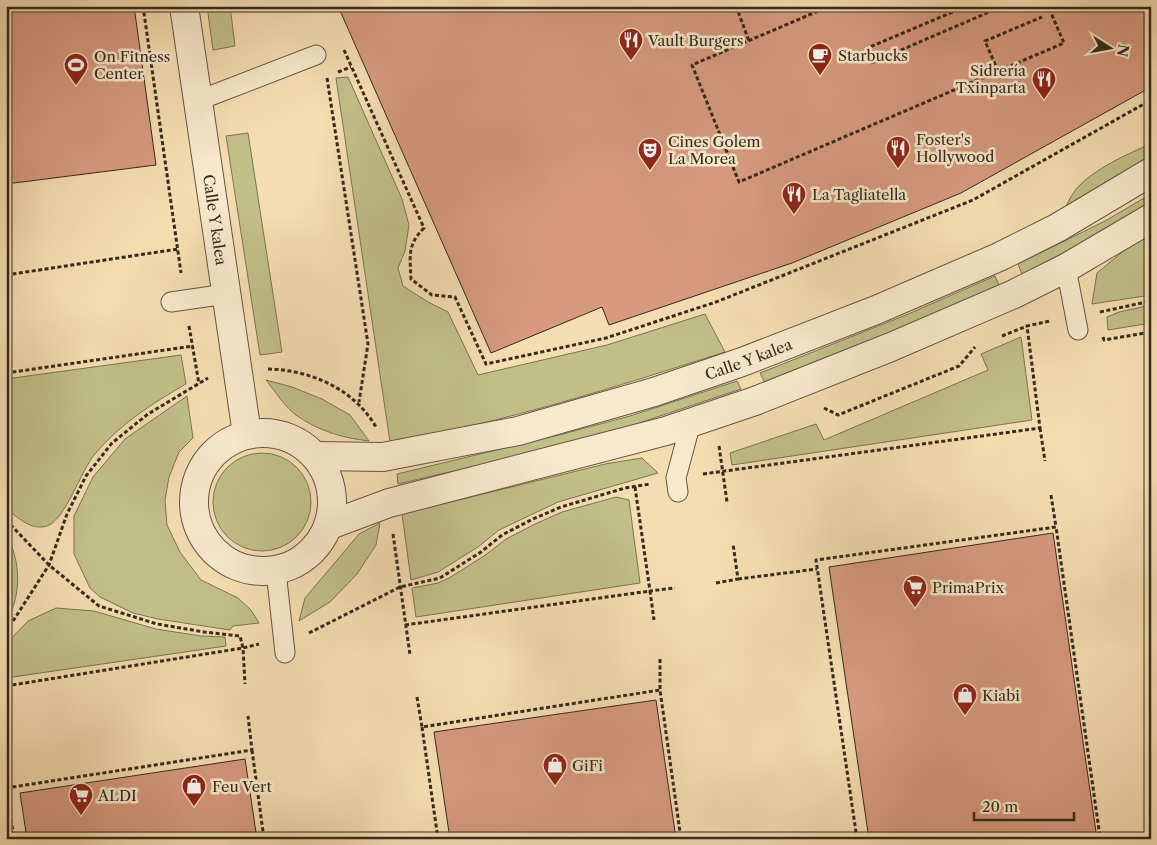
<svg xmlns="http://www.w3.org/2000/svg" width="1157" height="845" font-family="'Libre Caslon Text',serif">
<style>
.green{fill:#c1bf88;stroke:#7b7452}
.building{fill:#d79a7f;stroke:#352a1d}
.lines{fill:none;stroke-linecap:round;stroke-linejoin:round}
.service-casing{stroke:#655742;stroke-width:21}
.minor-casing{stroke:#655742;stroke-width:30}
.path{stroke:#352a1d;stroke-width:3;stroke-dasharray:4 2.5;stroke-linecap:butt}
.service{stroke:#f8e9cd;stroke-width:19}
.minor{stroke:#f8e9cd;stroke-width:28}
.labels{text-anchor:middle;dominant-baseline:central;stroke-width:5;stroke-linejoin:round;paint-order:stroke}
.poi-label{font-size:15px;fill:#352a1d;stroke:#f8e9cd;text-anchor:start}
.street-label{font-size:15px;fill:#352a1d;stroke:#f8e9cd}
</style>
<rect width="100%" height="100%" fill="#f5ddb2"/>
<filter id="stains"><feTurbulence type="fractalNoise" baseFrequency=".004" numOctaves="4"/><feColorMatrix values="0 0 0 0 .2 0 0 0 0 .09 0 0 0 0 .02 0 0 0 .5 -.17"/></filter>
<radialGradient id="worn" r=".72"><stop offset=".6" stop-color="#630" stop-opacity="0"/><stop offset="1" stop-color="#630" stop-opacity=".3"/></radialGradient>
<!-- green -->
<path class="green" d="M207,6H230L235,46L213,50Z
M348,77L402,199L409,225L405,251L398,268L403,286L428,302L448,312L478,375L607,345L705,314L725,352C615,387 504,423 390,442L336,78Z
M248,133L282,352L260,355L226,136Z
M1151,144V162L1065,208C1068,202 1072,194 1077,188C1094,169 1127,154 1151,144Z
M1151,194V207L1122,223L1022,274L1018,264L1105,221Z
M1151,235V295L1092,304L1097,273L1126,249Z
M995,276L999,285L875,340L765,383L760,373L906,315Z
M1151,305V323L1108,330L1107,317L1119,312Z
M1021,337L1032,420L732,465L730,453L816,424L824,440L988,370L981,354Z
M181,355L186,384C153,403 120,424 95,454C81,470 66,519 47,526C31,531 17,517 6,508V379Z
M266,380L292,387L322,399L350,415L369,441C343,438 318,431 296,415C286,408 274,390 266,380Z
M737,381L741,389L633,425L565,445L398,484L397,474L563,434L630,416Z
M187,396L193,438L179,452L169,477L165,500L167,525L180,552L201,580L238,598L251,610L259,623L233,626L230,630L158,619L133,613L100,597L90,588L74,554V516L93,477L125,439Z
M213 502a49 49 0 1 1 98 0a49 49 0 1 1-98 0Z
M642,458L658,473L558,502L499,530L478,547L438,572L411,580L402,514L605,464Z
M616,497L629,500L640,583L416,617L412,588L438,583L449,578L484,556L506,539L535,524L562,512Z
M380,523L376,545L357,574L330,602L299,621L305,598L359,534Z
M6,534C21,561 22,595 6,622Z
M56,608L94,611L156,629L201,636L225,637L226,646L6,678V644L28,621Z"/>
<!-- building -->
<path class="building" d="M6,6H134L156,165L6,184Z
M338,6H1151V87L961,193L792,263L609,325L602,307L491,353Z
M1053,533L1097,839H869L829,567Z
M656,700L676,839H450L434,732Z
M245,759L257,839H27L20,793Z"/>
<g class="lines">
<defs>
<path id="service" d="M197,101L316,55
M1066,268L1078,330
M171,302L226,294
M678,492L676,478L691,422
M276,571L285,653"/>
<g id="minor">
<path id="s1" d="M184,6L247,434"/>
<circle cx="263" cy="502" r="69"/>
<path id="s2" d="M317,456L383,457L518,431L654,392L742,362L876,310L999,257L1057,228L1151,172"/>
<path d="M330,525L389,503L666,431L755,401L891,347L1014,294L1066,268L1151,218"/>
</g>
</defs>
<!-- service casing -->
<use href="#service" class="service-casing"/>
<!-- minor casing -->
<use href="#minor" class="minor-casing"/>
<!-- path -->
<path class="path" d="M143,6L181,273
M736,6L749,41
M830,6L692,65L739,182L1064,43L1048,6
M865,49L967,6
M344,50L424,228C407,245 410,256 411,279L432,295L455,297L486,364L606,338L716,302L973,200L1151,100
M871,63L1003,6
M998,71L985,41L1042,17
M338,72L351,67
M327,78L368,344L359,402
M6,275L178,249
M1100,312L1151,301
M189,326L199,384
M1002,336L1027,326
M1103,337L1104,340L1151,332
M268,369C311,370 354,389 376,427
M6,373L193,346
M824,408L838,415L959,366L975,347
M1040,428L1045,461
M719,446L727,502
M703,474L1040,428L1027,326L1050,321
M635,487L650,591L675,588
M1051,495L1056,527
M6,520L49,565L99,606L157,624L204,632L240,636L243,648L245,684
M393,534L410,655
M738,579L817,569
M716,583L738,579L733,544
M405,625L650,591L654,620
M6,632L49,565L67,514L86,476L112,443L148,414L208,378
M309,633L400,587L440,578L481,552L502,535L533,519L561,507L625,488L650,484
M660,659V690L681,839
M6,686L243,648L259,644
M417,697L422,727L660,690
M422,727L438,839
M252,750L264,839
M6,787L14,839
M6,788L252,750L248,716
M857,839L816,560L1056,527L1100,837"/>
<!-- service -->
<use href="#service" class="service"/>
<!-- minor -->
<use href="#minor" class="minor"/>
</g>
<!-- icons -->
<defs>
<symbol id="restaurant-pin" viewBox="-11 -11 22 30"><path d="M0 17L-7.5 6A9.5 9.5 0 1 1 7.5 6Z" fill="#8f2418" stroke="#f8e9cd"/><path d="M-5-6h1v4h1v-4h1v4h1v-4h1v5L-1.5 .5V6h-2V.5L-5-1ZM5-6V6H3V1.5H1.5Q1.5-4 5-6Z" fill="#fff"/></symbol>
<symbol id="cafe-pin" viewBox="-11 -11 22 30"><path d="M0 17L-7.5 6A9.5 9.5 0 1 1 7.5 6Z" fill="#8f2418" stroke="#f8e9cd"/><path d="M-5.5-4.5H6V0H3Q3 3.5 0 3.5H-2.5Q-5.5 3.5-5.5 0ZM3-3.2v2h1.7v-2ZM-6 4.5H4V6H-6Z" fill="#fff"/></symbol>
<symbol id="stadium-pin" viewBox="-11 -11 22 30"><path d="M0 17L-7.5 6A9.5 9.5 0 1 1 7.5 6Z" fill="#8f2418" stroke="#f8e9cd"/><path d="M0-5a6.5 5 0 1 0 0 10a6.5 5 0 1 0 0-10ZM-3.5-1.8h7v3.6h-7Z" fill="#fff"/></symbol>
<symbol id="theatre-pin" viewBox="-11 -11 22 30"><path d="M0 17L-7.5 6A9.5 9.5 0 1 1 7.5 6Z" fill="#8f2418" stroke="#f8e9cd"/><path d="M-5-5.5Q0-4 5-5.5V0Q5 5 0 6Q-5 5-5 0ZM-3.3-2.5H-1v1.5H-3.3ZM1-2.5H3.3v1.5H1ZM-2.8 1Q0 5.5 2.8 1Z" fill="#fff"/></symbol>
<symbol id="supermarket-pin" viewBox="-11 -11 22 30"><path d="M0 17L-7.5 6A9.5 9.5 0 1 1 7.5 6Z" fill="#8f2418" stroke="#f8e9cd"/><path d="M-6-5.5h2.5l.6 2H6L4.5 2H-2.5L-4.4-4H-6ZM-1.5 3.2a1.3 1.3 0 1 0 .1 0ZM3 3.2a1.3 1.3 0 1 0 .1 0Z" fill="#fff"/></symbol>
<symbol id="shop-pin" viewBox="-11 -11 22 30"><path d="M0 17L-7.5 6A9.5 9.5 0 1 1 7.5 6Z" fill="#8f2418" stroke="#f8e9cd"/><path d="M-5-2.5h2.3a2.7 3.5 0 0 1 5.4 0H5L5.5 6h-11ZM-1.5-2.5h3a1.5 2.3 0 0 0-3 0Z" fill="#fff"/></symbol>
</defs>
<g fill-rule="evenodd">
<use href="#restaurant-pin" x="617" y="26" width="28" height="38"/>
<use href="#cafe-pin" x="806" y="41" width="28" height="38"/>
<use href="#stadium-pin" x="62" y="51" width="28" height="38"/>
<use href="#restaurant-pin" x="1030" y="65" width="28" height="38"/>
<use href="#restaurant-pin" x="884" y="134" width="28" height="38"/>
<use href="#theatre-pin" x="636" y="136" width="28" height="38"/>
<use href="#restaurant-pin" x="780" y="180" width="28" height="38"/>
<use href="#supermarket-pin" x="901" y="573" width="28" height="38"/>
<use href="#shop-pin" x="951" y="681" width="28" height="38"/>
<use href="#shop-pin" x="541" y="751" width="28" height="38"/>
<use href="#shop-pin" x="180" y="772" width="28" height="38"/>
<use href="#supermarket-pin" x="67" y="781" width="28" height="38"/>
</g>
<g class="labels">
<!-- poi labels -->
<g class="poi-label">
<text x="648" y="40">Vault Burgers</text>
<text x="838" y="55">Starbucks</text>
<text x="94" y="56">On Fitness<tspan x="94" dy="17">Center</tspan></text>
<text x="1026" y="70" text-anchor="end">Sidrería<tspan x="1026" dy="17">Txinparta</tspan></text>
<text x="916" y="139">Foster's<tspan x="916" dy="17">Hollywood</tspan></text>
<text x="668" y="141">Cines Golem<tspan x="668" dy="17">La Morea</tspan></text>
<text x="812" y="194">La Tagliatella</text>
<text x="932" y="587">PrimaPrix</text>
<text x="982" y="695">Kiabi</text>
<text x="572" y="765">GiFi</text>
<text x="212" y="786">Feu Vert</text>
<text x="98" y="795">ALDI</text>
</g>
<!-- street labels -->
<g class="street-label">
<text stroke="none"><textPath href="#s1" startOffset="216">Calle Y kalea</textPath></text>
<text stroke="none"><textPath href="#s2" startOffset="445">Calle Y kalea</textPath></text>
</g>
</g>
<!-- margin -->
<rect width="1157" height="845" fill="none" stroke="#f5ddb2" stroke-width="25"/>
<rect x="8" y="8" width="1142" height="830" fill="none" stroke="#352a1d" stroke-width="2.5"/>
<rect x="12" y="12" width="1132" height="820" fill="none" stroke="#352a1d"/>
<!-- north arrow -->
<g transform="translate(1110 48) rotate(101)" stroke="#f8e9cd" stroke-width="4" paint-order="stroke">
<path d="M0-4L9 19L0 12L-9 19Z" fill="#352a1d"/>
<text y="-8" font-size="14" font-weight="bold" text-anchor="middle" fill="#352a1d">N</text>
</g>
<!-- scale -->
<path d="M974 812v8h100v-8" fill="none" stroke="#352a1d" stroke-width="2.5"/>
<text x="982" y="812" font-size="15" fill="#352a1d" stroke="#f8e9cd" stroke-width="4" paint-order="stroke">20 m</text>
<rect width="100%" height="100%" filter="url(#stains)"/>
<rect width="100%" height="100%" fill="url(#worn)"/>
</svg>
